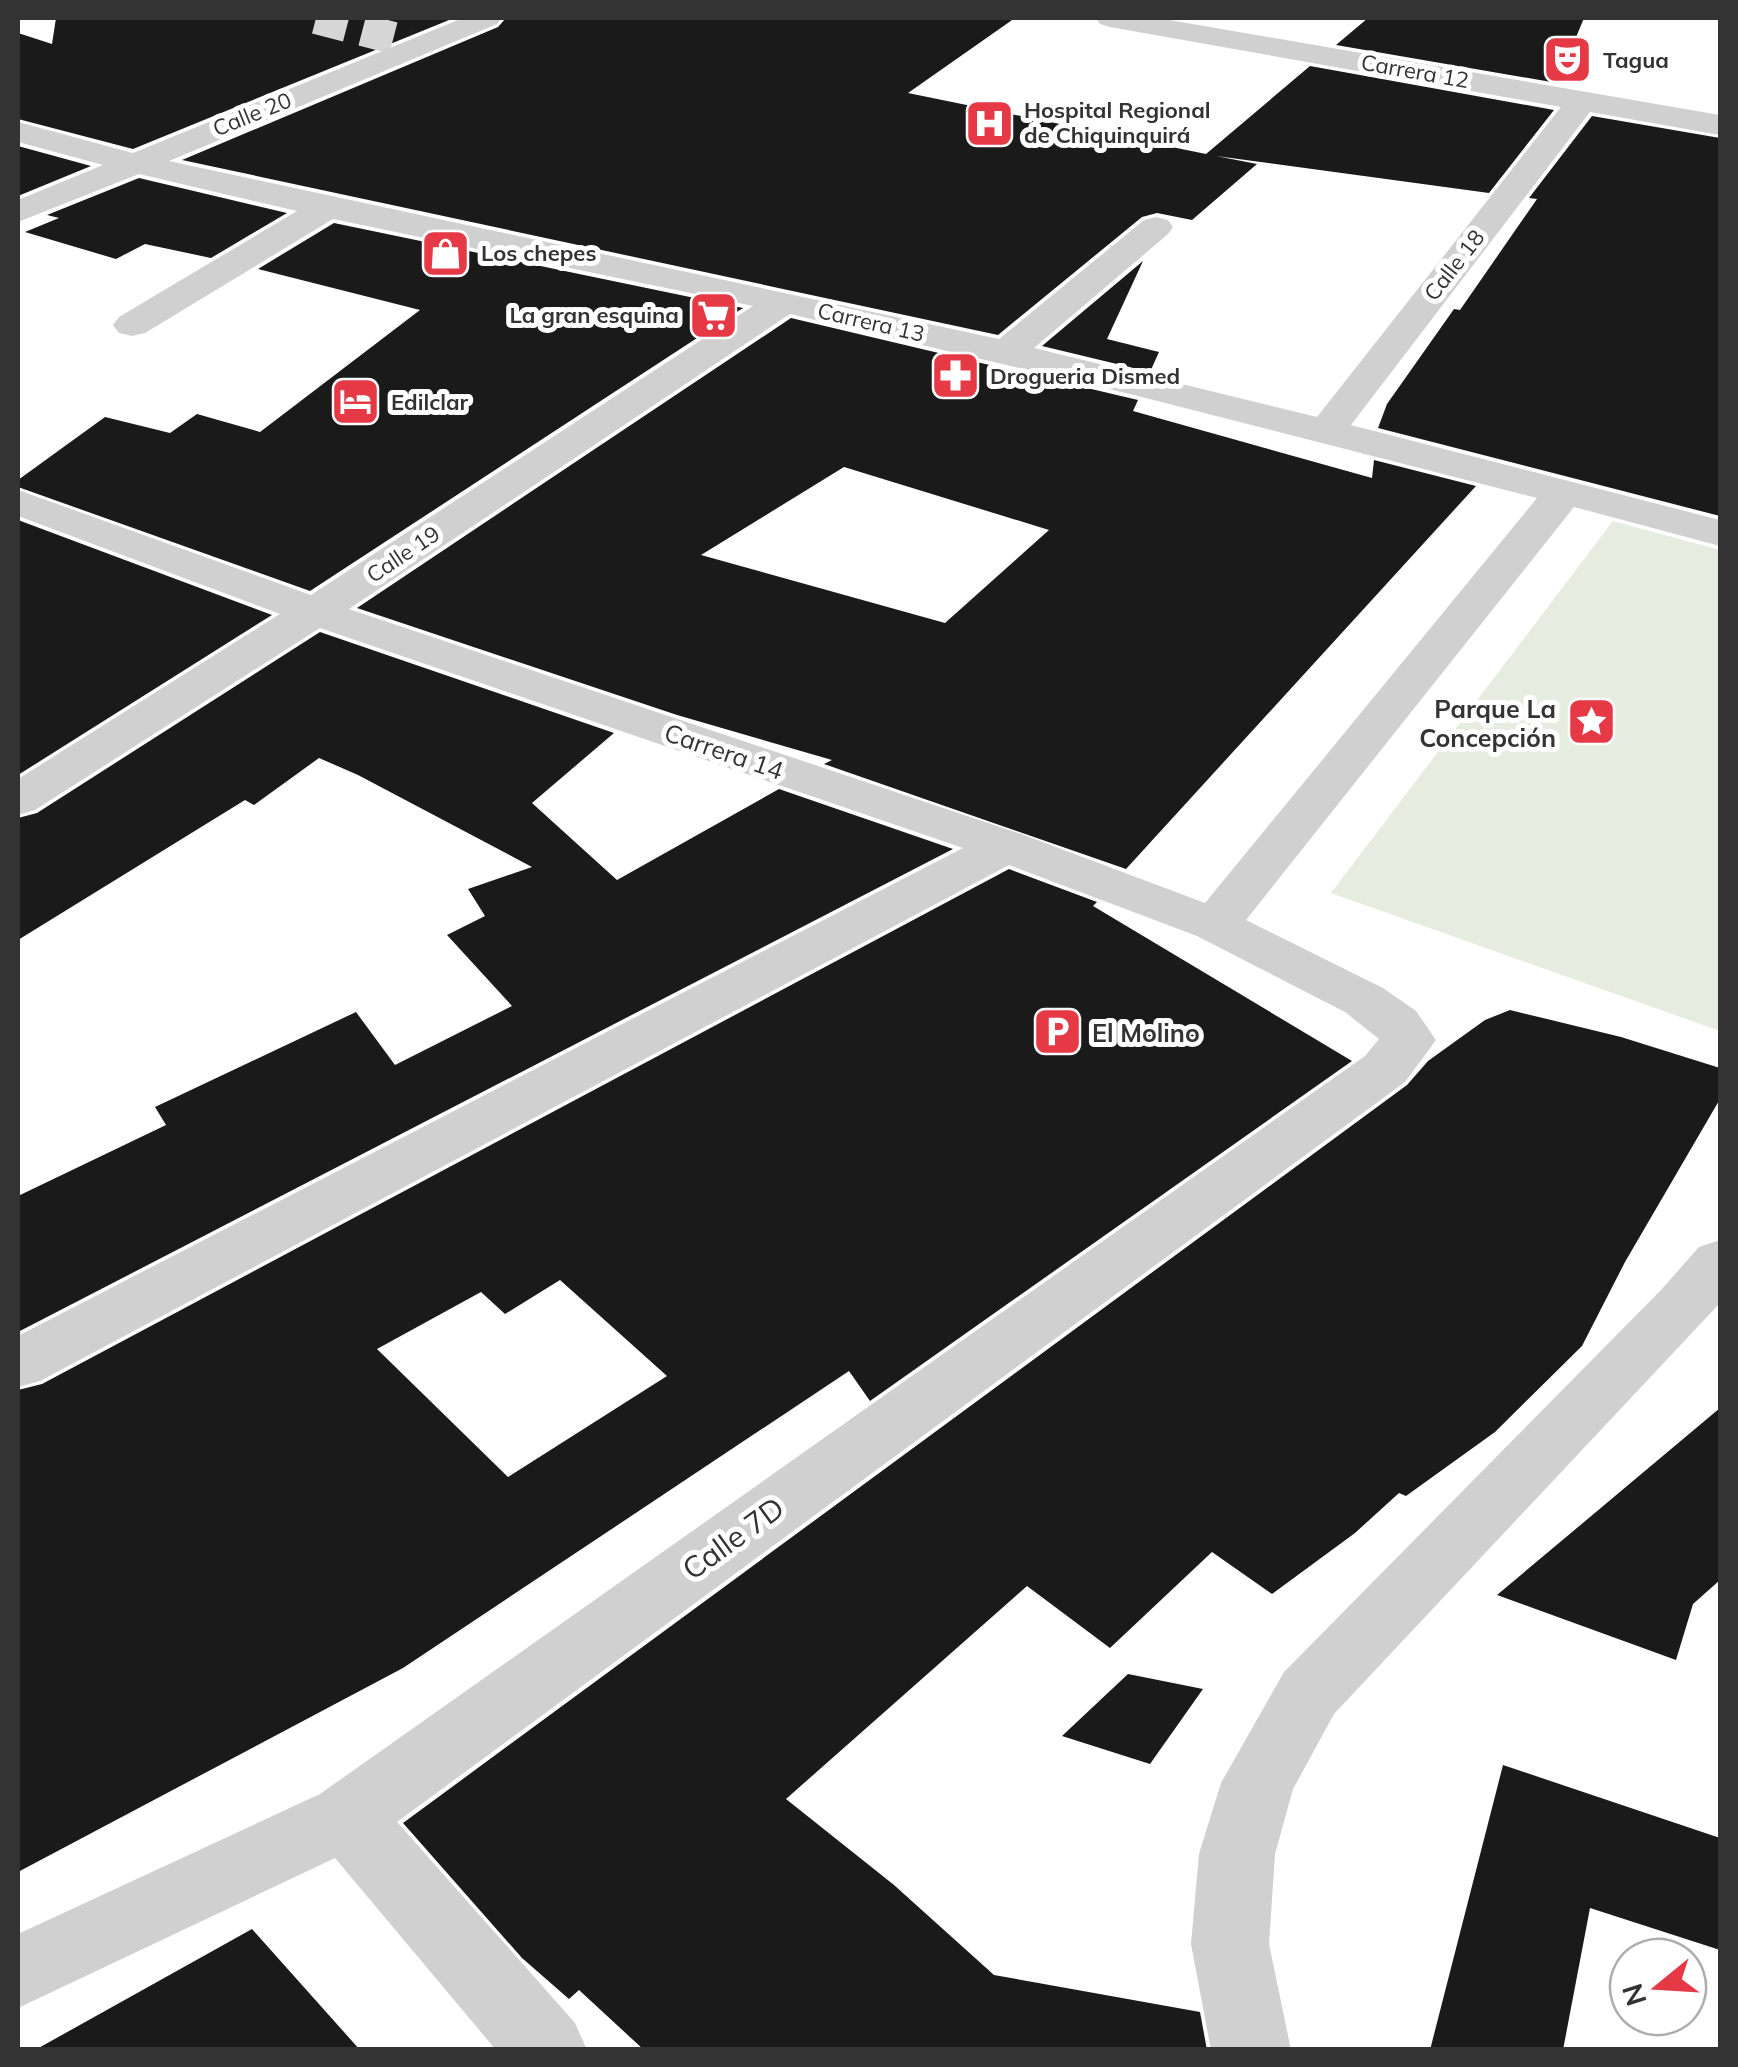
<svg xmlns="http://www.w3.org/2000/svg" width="1738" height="2067" font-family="Mulish,sans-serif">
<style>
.green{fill:#e6ecdf}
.building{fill:#1a1a1a;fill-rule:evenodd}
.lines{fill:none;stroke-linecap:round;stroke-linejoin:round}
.minor-tunnel{stroke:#d6d6d6;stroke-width:32;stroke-dasharray:32 16;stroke-linecap:butt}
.minor{fill:#d0d0d0;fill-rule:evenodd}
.labels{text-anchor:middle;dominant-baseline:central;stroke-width:10;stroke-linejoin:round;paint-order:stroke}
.far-poi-label{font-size:22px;font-weight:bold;fill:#333;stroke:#fff;text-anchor:start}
.far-street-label{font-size:22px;fill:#333;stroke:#fff}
.poi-label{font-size:25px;font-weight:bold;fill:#333;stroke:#fff;text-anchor:end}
.street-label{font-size:25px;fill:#333;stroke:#fff}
.near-street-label{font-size:30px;fill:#333;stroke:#fff}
</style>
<rect width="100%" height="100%" fill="#fff"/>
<!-- green -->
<path class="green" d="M1613,521L1720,550V1031L1331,893Z"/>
<!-- building -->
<path class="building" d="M56,18H454L133,149L18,119V33L52,44Z
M506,18H1015L908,93L1206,154L1310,66L1554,110L1489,193L1216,156L1257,164L1192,220L1157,213L1142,217L998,335L182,160L498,27Z
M1368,18H1584L1557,83L1336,45Z
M1592,116L1720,138V516L1378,428L1387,404L1454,309L1460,310L1537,199L1529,198Z
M18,146L91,166L18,196Z
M139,178L287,213L211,258L145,244L116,259L25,232L59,218L47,215Z
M334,223L743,308L310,591L18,487V480L105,417L170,433L197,414L260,432L420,310L258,269Z
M1143,261L1107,339L1159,352L1150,372L1042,346Z
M791,318L1138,400L1133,411L1372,478L1374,460L1476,486L1126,869L824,764L832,760L677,715L357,608ZM844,467L1049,530L945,623L701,555Z
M18,520L272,615L18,775Z
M320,632L614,733L532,803L617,880L779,789L953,849L18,1332V1196L166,1125L155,1107L356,1012L395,1065L512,1006L447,935L485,916L468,889L532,867L358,775L319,758L254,805L245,800L18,940V818L37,813Z
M1009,869L1097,902L1093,906L1352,1061L870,1401L849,1371L403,1668L18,1872V1390L42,1384ZM560,1280L667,1376L508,1477L377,1349L481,1292L505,1314Z
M1510,1010L1621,1037L1720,1068V1099L1625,1262L1582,1346L1495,1432L1406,1496L1399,1493L1355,1533L1272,1594L1212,1552L1110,1648L1027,1586L786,1799L894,1885L994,1975L1200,2012L1207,2050H644L579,1990L569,1999L522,1958L403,1823L1407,1085L1428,1061L1485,1020Z
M1720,1408V1580L1693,1604L1676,1660L1497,1595Z
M1128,1674L1203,1689L1150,1764L1062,1736Z
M1503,1765L1720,1838V1950L1590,1908L1563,2050H1430Z
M252,1929L360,2050H35Z"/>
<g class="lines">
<!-- minor-tunnel -->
<path class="minor-tunnel" d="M316,18L409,42"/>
<!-- minor -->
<path class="minor" d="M463,18H502L497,24L169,161L999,339L1144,220L1156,217L1168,220L1173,227L1168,234L1034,348L1317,417L1561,107L1110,27L1100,24L1096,18H1158L1720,115V135L1590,112L1351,425L1720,520V546L1574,507L1246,920L1383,988L1416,1011L1436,1040L1405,1082L397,1822L575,2023L587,2050H496L335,1858L18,2008V1934L320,1794L1365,1056L1379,1039L1345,1012L1197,936L1009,865L40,1381L18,1387V1336L963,848L320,628L35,810L18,815V779L280,614L18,516V490L311,595L753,306L333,219L145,333L132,336L119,333L113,325L119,317L297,211L139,174L18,222V200L103,165L18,142V122L133,153ZM790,314L1134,395L1537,498L1205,903L1024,835L349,609Z
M1720,1240V1303L1334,1714L1293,1789L1275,1854L1269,1944L1291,2050H1211L1191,1944L1199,1854L1221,1783L1284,1672L1661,1290L1699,1247Z"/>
</g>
<!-- icons -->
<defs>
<symbol id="theatre-square" viewBox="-11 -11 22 22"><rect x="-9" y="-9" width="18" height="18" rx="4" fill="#e63946" stroke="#fff"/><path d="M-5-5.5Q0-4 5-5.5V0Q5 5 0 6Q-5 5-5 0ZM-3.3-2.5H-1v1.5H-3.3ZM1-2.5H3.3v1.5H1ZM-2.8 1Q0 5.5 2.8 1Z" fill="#fff"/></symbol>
<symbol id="hospital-square" viewBox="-11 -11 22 22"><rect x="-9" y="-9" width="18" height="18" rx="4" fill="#e63946" stroke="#fff"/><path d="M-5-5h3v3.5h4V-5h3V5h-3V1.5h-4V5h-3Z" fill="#fff"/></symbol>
<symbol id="shop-square" viewBox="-11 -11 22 22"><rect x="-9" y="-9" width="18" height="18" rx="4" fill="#e63946" stroke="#fff"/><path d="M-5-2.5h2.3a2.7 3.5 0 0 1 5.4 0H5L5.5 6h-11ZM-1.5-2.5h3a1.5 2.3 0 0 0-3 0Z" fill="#fff"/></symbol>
<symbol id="supermarket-square" viewBox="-11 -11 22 22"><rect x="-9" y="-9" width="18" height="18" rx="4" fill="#e63946" stroke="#fff"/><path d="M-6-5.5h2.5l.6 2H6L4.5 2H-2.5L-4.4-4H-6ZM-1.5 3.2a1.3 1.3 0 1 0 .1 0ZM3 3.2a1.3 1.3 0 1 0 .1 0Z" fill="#fff"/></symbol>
<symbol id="pharmacy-square" viewBox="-11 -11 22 22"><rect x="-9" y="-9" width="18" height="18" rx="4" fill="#e63946" stroke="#fff"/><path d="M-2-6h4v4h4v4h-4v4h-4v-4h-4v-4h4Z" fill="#fff"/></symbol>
<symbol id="hotel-square" viewBox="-11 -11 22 22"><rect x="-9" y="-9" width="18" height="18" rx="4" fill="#e63946" stroke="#fff"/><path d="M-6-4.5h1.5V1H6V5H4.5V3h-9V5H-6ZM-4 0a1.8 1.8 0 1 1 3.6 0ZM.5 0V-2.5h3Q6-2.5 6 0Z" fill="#fff"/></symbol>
<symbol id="sight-square" viewBox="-11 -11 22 22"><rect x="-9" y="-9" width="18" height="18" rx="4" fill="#e63946" stroke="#fff"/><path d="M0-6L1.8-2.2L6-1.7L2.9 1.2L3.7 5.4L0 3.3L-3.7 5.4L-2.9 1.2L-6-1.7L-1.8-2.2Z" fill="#fff"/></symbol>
<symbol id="parking-square" viewBox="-11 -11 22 22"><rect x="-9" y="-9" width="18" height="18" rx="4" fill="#e63946" stroke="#fff"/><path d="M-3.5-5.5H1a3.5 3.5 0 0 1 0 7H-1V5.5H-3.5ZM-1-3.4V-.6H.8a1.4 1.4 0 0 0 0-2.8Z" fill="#fff"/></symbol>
</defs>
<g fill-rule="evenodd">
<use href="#theatre-square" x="1540" y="32" width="55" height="55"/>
<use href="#hospital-square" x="962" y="96" width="55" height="55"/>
<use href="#shop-square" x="418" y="226" width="55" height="55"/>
<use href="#supermarket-square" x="686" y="288" width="55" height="55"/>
<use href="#pharmacy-square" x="928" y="348" width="55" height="55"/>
<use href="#hotel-square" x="328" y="374" width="55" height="55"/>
<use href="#sight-square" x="1564" y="694" width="55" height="55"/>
<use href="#parking-square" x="1030" y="1004" width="55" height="55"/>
</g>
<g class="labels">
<!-- far-poi labels -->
<g class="far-poi-label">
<text x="1603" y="60">Tagua</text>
<text x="1024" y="110">Hospital Regional<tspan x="1024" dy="25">de Chiquinquirá</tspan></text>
<text x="481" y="253">Los chepes</text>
<text x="679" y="315" text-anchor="end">La gran esquina</text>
<text x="990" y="376">Drogueria Dismed</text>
<text x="391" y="402">Edilclar</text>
</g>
<!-- far-street labels -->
<g class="far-street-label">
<text transform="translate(1415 71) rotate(10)">Carrera 12</text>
<text transform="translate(252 114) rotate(-22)">Calle 20</text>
<text transform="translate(1454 265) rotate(-52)">Calle 18</text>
<text transform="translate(871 322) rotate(13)">Carrera 13</text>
<text transform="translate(403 554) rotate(-34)">Calle 19</text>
</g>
<!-- poi labels -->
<g class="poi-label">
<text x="1556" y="708">Parque La<tspan x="1556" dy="29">Concepción</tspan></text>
<text x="1092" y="1032" text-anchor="start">El Molino</text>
</g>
<!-- street labels -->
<g class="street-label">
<text transform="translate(724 751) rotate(19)">Carrera 14</text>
</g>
<!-- near-street labels -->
<g class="near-street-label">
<text transform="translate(733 1538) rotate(-36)">Calle 7D</text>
</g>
</g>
<!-- border -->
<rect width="1738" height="2067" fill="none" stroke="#333333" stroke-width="40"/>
<!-- north arrow -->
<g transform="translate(1658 1987) rotate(252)"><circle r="48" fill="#ffffff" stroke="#adadad" stroke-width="2.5"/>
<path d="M0-8L18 38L0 25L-18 38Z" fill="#e63946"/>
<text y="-15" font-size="28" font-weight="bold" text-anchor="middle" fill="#333333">N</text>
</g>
</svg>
